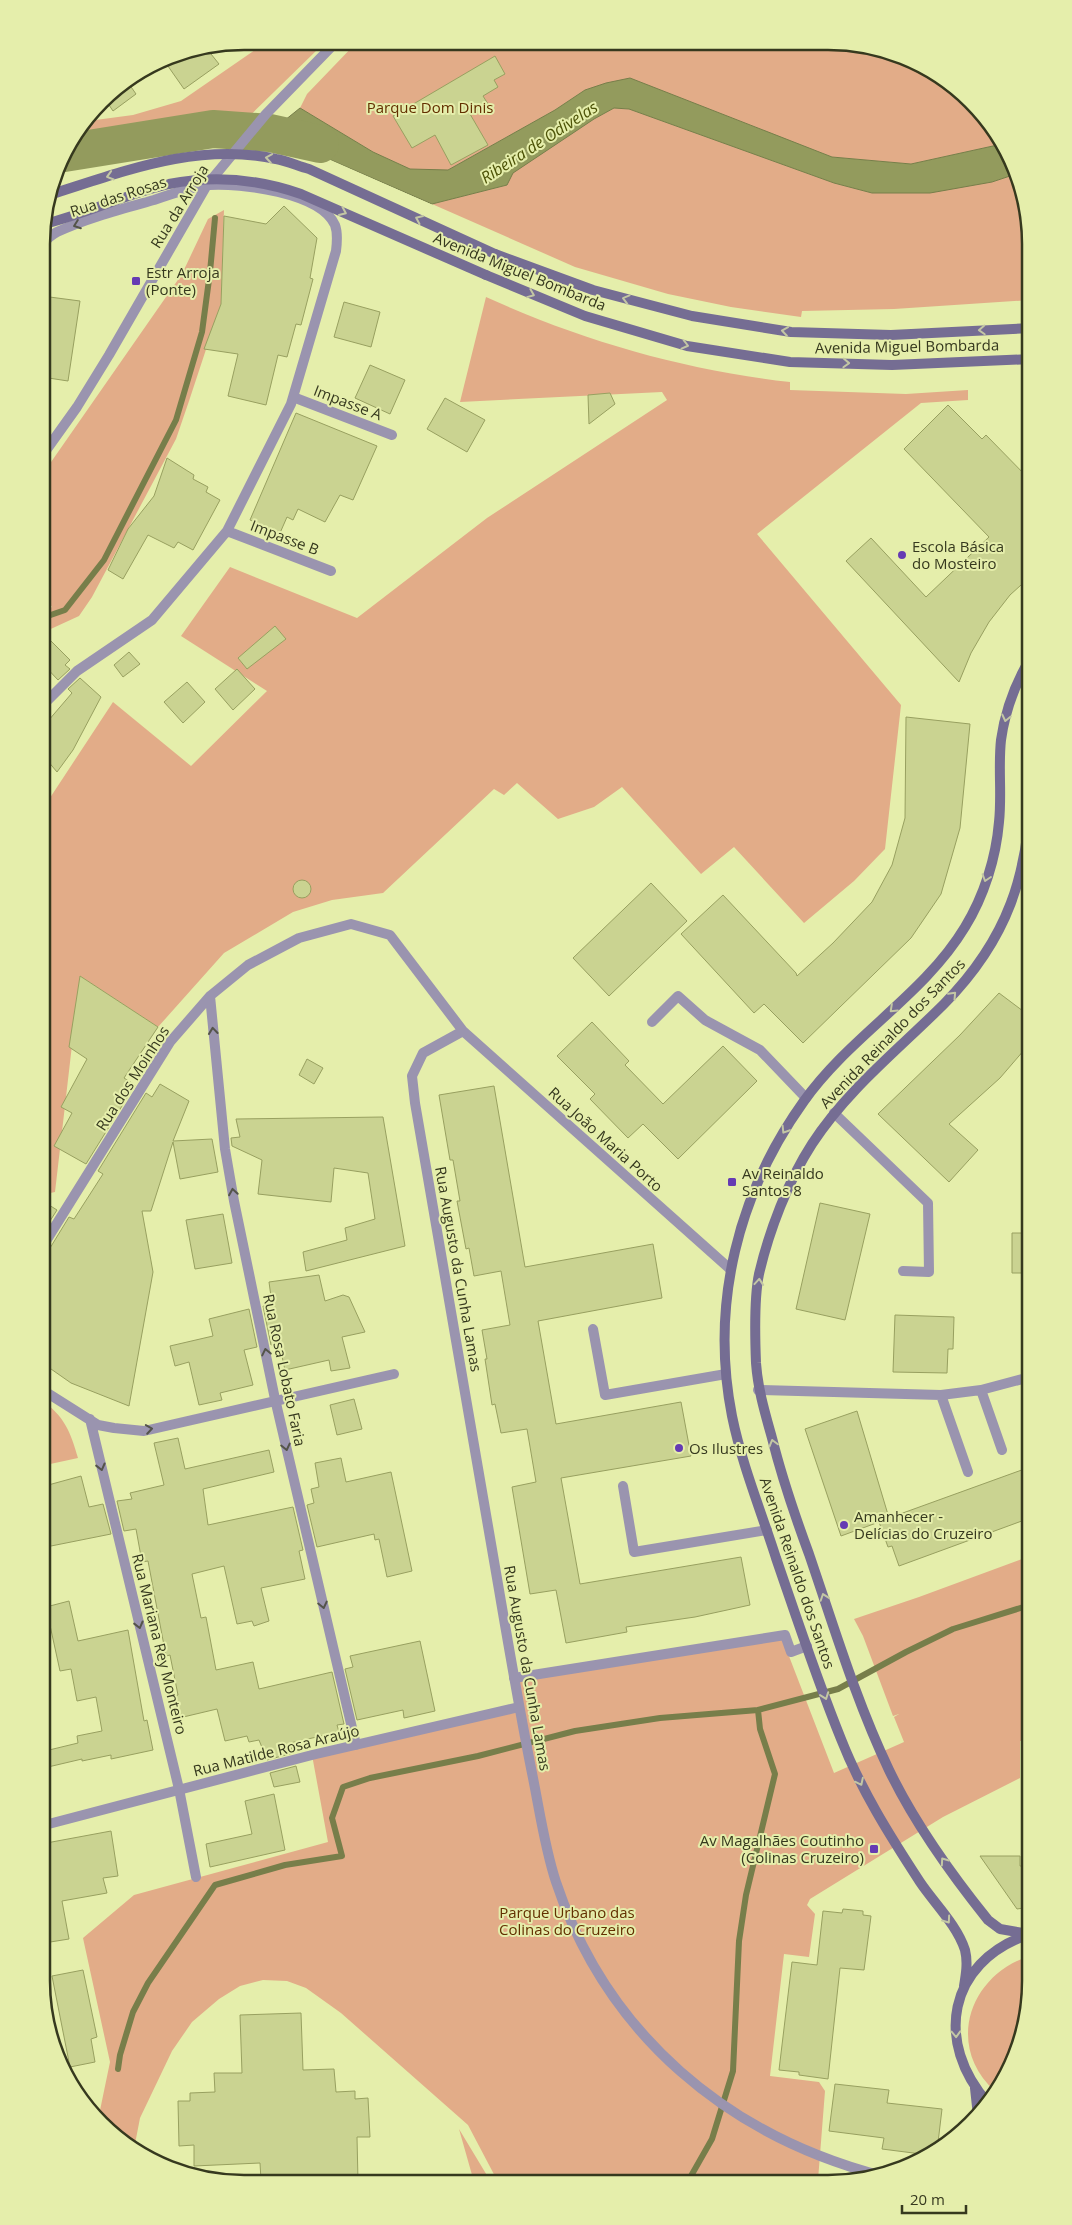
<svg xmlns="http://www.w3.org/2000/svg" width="1072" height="2225" font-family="'Open Sans',sans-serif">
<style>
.green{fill:#e2ac88}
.water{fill:#939b5d;stroke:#777e4a}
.pier{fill:#e5eeab}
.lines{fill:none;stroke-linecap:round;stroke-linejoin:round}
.stream{stroke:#777e4a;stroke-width:6}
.river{stroke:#939b5d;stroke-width:38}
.building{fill:#cad391;stroke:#98a060}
.pedestrian{stroke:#9a94af;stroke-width:10}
.minor{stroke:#9a94af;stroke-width:10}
.secondary{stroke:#756d93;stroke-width:10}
.secondary-bridge{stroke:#756d93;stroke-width:10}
.oneway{stroke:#c3c7a4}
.oneway2{stroke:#54544a}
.poi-dot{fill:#653bb3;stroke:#e5eeab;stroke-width:2}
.labels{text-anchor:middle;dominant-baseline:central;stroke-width:4;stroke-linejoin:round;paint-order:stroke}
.park-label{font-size:15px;fill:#632f00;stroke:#e5eeab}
.street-label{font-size:15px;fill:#36391e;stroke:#e5eeab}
.poi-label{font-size:15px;fill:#36391e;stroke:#e5eeab;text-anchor:start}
.water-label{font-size:16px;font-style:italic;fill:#4c5206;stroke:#e5eeab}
.rim{fill:none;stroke:#36391e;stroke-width:2.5}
</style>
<rect width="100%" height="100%" fill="#e5eeab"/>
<!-- green -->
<path class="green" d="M268,41L308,42L317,50L228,137L187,141L146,149L88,165L66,150L88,121L133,115L181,101Z
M357,42L867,45C883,51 902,55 918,62C950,78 988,112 1002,144L911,164L832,157L630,79L585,90L555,110L448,170L431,171L410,169L373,152L300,108L307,94Z
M614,108L629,109L834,183L872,193L992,182L1016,174C1033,213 1031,258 1031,300L894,309L802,311L801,317L731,307L668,294L575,267L432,204L507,185L512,173L594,119Z
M224,210L221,304L189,401L176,439L92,597L79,616L42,633V612L52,607L42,595V475L182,274L208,219Z
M486,297C583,341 684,370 790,382V390L906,394L968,390V400L921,403L757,534L901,705L885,849L854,881L804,923L734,847L701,874L622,787L594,807L558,819L517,783L504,795L494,789L383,893L332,900L293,912L224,953L158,1027L80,976L55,1192L41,1195L42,810L113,702L191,766L267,691L181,636L230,567L357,618L487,518L667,400L662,392L460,402Z
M41,1400C64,1415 71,1433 78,1458L41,1466Z
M1030,1556V1741H1020V1778L943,1817L810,1899L807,1905L815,1914L809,1957L784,1954L770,2076L819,2082L825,2091L818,2180L762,2175L761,2183L498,2182L468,2125L341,2013L306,1988L287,1981L263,1980L240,1986L219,1999L192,2022L172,2051L140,2118L134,2149L110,2133L98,2120L110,2062L83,1938L134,1895L328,1842L312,1755L519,1707L514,1678L782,1638L834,1773L904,1742L894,1717L899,1714L893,1716L863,1636L854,1619L919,1597Z
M1030,1956V1994L1015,2058L995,2091C945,2046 969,1975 1030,1956Z
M459,2129L491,2182H474Z"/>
<!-- water -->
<path class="water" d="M630,78L832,157L911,164L1002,144L1016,174L992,182L930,193H872L834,183L629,109L614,108L594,119L513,173L507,185L432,204L285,140L264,137L300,108L373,152L410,169L448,170L555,110L585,90L606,83Z
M66,150L88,165L57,173L62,155Z"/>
<!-- pier -->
<path class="pier" d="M262,137L285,140L435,206L431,207L285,142L264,139Z"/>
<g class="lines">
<!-- stream -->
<path class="stream" d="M42,618L65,610L104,560L176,420L202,332L210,272L215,218
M118,2069L120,2055L133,2012L148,1983L215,1885L285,1865L342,1856L332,1818L343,1787L370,1778L478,1756L575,1731L660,1718L758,1710
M687,2183L712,2139L733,2071L739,1941L746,1895L775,1774L760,1729L758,1710L838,1689L906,1652L953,1629L1030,1605"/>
<!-- river -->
<path class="river" d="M64,153L213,129L270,133L320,144"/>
</g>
<!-- building -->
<path class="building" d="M207,49L219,64L184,89L163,59Z
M495,56L505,74L494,80L498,87L483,96L488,104L470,114L488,145L451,165L435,135L412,148L393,116Z
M127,81L136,94L113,111L105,99L110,92Z
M284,206L317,238L310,278L313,279L301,325L296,324L287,357L278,355L266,405L228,396L238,354L204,349L221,304L224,216L266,224Z
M42,296L80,301L68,381L42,377Z
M344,302L380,312L371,347L334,337Z
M370,365L405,380L390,414L355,398Z
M610,393L615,404L589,424L588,395Z
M445,398L485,420L467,452L427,429Z
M948,405L982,439L986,435L1031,481V576L1010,595L989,622L971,653L959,682L846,561L871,538L926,597L989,537L904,449Z
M296,413L377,446L353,500L340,495L325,522L298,509L293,520L287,517L280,533L250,520Z
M167,458L194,475L193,479L208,487L206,492L220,500L193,550L178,542L174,548L148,535L123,579L108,570L128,529L154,496Z
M275,626L286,639L247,669L238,658Z
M42,632L70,660L65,665L70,669L58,680L42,663Z
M129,652L140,664L123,677L114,665Z
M237,669L255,689L233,710L215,689Z
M80,678L101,697L73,750L57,772L42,754V728L72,693L68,689Z
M187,682L205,702L183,723L164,702Z
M906,717L970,724L960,828L941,894L911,938L803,1043L764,1004L754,1013L681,934L723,895L796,973L797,976L833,943L872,902L892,865L905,818Z
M293 889a9 9 0 1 1 18 0a9 9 0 1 1-18 0Z
M651,883L687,921L609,996L573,958Z
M80,976L158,1027L124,1078L135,1085L86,1164L54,1146L72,1113L61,1107L87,1059L69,1047Z
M999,993L1031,1017V1042L1000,1078L949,1124L978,1150L949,1182L878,1114L960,1035Z
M592,1022L629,1061L625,1065L663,1104L723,1046L757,1081L678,1159L643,1124L628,1138L590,1099L595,1094L557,1056Z
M307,1059L323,1068L314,1084L299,1075Z
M160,1084L189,1101L173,1141L212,1139L218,1172L180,1179L173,1142L151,1211H142L153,1272L129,1406L71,1383L41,1362V1256L47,1253L69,1217L74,1219L103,1174L98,1171L146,1093L152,1097Z
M494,1086L525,1267L653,1244L662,1298L538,1321L556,1424L681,1402L691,1456L561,1478L580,1584L741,1557L750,1605L695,1617L626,1627L627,1632L566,1643L556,1590L530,1594L512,1487L536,1482L527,1429L501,1433L495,1404L492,1405L485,1359H487L482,1330L510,1325L501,1271L474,1276L469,1248L466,1249L457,1201H460L453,1160H450L439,1095Z
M383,1117L405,1246L306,1271L303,1252L347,1240L345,1228L375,1219L368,1173L334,1168L331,1202L258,1194L262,1160L232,1146L231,1138L240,1137L236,1119Z
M41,1200L57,1210L41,1235Z
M820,1203L870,1214L845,1320L796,1309Z
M223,1214L232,1263L195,1269L186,1220Z
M1012,1233H1030V1273H1012Z
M319,1275L325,1301L343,1295L349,1297L365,1332L342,1337L350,1368L331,1371L329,1360L285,1370L279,1343L271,1345L263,1306L272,1304L269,1282Z
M249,1309L257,1347L244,1350L253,1385L220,1393L222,1400L199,1405L189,1362L175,1366L170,1346L213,1336L209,1319Z
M895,1315L954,1317L953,1349H948L947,1373L893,1372Z
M354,1399L362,1429L337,1435L330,1405Z
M857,1411L889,1518L1030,1467V1518L899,1566L892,1546L888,1547L879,1522L841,1536L805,1429Z
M178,1438L185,1469L269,1450L274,1472L203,1489L208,1525L293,1507L303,1550L299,1551L305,1579L261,1588L269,1621L254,1626L252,1621L237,1624L224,1566L192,1574L201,1618L206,1617L216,1670L253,1662L259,1689L332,1672L344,1724L337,1725L339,1732L290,1743L293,1753L267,1760L259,1740L249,1742L247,1736L225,1741L217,1709L179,1718L174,1696L178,1695L170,1655L166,1656L148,1561L142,1562L136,1529L124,1531L117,1501L132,1499L130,1493L164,1485L154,1443Z
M341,1458L346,1482L391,1472L412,1571L387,1577L379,1539L375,1540L374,1534L317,1547L307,1505L314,1503L311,1489L319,1487L315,1463Z
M81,1476L89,1507L103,1504L111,1534L41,1548V1487Z
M69,1601L78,1641L128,1630L144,1721L147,1720L153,1750L111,1759V1755L82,1761V1759L48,1767L45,1751L78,1743L77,1736L102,1731L96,1697L77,1701L71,1669L60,1671L46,1607Z
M420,1641L435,1711L404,1718L403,1710L357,1720L345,1669L353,1667L350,1656Z
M296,1766L300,1782L274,1787L270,1773Z
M274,1794L285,1850L210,1867L206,1844L252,1834L245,1801Z
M111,1831L118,1876L103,1878L107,1893L62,1901L69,1939L44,1943L41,1930V1844Z
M980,1856H1020V1866H1030V1907L1017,1909Z
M843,1909L863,1911V1915L871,1916L864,1970L840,1968L828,2079L799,2075V2072L779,2070L792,1962L817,1965L823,1911L842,1913Z
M83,1970L97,2037L91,2039L95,2062L70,2067L52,1976Z
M301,2013L303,2070L334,2069L336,2092L355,2091V2099L368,2098L370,2137H357L358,2181L261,2180L260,2163L194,2166V2145L179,2146L178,2101H190V2093L215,2092L214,2073H242L240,2015Z
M835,2084L889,2090L887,2103L942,2109L937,2151L929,2155L882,2149L884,2138L829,2131Z"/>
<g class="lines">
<!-- pedestrian -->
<path class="pedestrian" d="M514,1678L785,1635L791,1652L807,1646"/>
<!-- minor -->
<path class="minor" d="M293,397L392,435
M42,456L77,407L109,355L207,185L266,114L336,42
M227,531L331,571
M42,706L77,671L152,620L227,531L291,404L336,251C337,243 338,233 335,225C320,192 240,183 209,185C191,187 171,194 154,200C122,209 87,218 57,232C51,235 46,240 42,244
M210,996L225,1149L234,1201L275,1399L356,1745
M652,1022L678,996L705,1020L760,1050L806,1098
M463,1031L423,1053L412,1076L415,1103C441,1254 467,1405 493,1555C506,1630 518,1704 533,1778C540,1813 545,1849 556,1882C607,2035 728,2136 882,2176
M834,1113L928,1203L929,1272L903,1271
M41,1249L170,1042L210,996L248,965L299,938L351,924L390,935L463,1031L730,1269
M593,1329L605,1395L726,1374
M41,1389L98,1425L114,1428L144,1431L394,1374
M758,1390L941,1395
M981,1390L1030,1377
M90,1419L179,1789L196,1877
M968,1472L941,1395L981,1390L1002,1450
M623,1486L634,1552L767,1530
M41,1826L312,1755L519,1707
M47,2022L50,2038"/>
<!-- secondary -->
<path class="secondary" d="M495,254L593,290L692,316L791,332L891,335L1031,328
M486,275L585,316L687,346L790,362L892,365L1031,359
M1029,1934L1000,1929L988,1920C951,1874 915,1824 889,1770C856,1701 834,1627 809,1554C795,1516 782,1478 772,1438C765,1413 758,1390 756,1363C755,1338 754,1298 759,1274C769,1231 788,1181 812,1144C848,1089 898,1050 944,1004C1008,939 1029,874 1031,784
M964,1986C966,1974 968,1962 965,1950C957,1925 934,1903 920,1882C890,1836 861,1790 841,1739C817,1680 797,1619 776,1558C761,1511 742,1465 732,1416C710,1304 738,1193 804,1101C850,1036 924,995 965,927C984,896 996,858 999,822C1002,795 998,767 1001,740C1005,711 1016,682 1031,657
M975,2088L978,2116
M988,2103C934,2042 948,1963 1027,1935"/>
<!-- secondary-bridge -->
<path class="secondary-bridge" d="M52,194C125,171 198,142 276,159C287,161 298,166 309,169L495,254
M44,224C86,214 126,194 169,184C214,175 258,179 301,194L486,275"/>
</g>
<!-- one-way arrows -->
<defs><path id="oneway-chevron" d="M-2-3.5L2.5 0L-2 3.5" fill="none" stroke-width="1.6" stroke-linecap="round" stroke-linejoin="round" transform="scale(1.25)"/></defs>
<g class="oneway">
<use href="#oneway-chevron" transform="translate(269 158) rotate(-171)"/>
<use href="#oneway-chevron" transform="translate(110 176) rotate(163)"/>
<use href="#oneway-chevron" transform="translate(343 212) rotate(24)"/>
<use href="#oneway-chevron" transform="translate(419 219) rotate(-156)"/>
<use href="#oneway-chevron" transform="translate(531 294) rotate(22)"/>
<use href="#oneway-chevron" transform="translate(626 299) rotate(-165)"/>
<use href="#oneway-chevron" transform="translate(982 330) rotate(177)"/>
<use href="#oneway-chevron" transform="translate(785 331) rotate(-172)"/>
<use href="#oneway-chevron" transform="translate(685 345) rotate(14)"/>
<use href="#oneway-chevron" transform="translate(846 363) rotate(2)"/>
<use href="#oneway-chevron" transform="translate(1006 718) rotate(103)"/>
<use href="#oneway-chevron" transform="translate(986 878) rotate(108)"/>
<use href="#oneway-chevron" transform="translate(953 995) rotate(-47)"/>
<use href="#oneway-chevron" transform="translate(893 1009) rotate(137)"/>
<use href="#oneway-chevron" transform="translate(785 1130) rotate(122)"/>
<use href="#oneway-chevron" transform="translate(759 1282) rotate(-85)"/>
<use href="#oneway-chevron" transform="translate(773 1443) rotate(-105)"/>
<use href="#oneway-chevron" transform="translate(824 1597) rotate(-109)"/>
<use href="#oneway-chevron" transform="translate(825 1696) rotate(70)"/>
<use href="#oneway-chevron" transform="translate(860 1782) rotate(64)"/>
<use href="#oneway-chevron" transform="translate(944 1861) rotate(-125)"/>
<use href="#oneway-chevron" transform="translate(947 1920) rotate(55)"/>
<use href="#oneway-chevron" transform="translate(956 2034) rotate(88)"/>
</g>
<g class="oneway2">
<use href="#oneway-chevron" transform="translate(77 225) rotate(160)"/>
<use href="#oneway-chevron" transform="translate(213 1031) rotate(-96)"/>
<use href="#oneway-chevron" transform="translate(233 1192) rotate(-99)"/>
<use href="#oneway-chevron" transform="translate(266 1352) rotate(-102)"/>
<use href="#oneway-chevron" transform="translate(149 1429) rotate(-9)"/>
<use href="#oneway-chevron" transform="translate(286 1447) rotate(77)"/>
<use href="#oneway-chevron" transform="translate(101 1467) rotate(76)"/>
<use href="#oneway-chevron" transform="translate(323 1605) rotate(77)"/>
<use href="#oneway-chevron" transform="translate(139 1625) rotate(76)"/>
</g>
<!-- markers -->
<g class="poi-dot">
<rect x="131" y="276" width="10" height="10" rx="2.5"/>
<circle cx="902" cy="555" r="5"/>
<rect x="727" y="1177" width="10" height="10" rx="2.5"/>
<circle cx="679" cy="1448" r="5"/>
<circle cx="844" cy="1525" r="5"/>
<rect x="869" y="1844" width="10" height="10" rx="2.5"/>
</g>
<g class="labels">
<!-- park labels -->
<g class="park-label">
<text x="430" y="107">Parque Dom Dinis</text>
<text x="567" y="1912">Parque Urbano das<tspan x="567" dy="17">Colinas do Cruzeiro</tspan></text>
</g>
<!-- street labels -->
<g class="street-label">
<text transform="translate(118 196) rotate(-18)">Rua das Rosas</text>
<text transform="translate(179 206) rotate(-58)">Rua da Arroja</text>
<text transform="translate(520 271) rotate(22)">Avenida Miguel Bombarda</text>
<text transform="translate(907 346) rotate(-1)">Avenida Miguel Bombarda</text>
<text transform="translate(348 402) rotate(21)">Impasse A</text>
<text transform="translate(285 537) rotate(21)">Impasse B</text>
<text transform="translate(892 1033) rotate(-46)">Avenida Reinaldo dos Santos</text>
<text transform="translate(132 1078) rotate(-57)">Rua dos Moinhos</text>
<text transform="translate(606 1139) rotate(42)">Rua João Maria Porto</text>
<text transform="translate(459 1269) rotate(80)">Rua Augusto da Cunha Lamas</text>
<text transform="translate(285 1370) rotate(78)">Rua Rosa Lobato Faria</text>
<text transform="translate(798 1573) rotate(71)">Avenida Reinaldo dos Santos</text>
<text transform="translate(160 1644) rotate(76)">Rua Mariana Rey Monteiro</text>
<text transform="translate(528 1668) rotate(80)">Rua Augusto da Cunha Lamas</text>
<text transform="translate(276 1750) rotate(-14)">Rua Matilde Rosa Araújo</text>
</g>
<!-- poi labels -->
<g class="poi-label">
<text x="146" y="272">Estr Arroja<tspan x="146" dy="17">(Ponte)</tspan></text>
<text x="912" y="546">Escola Básica<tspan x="912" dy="17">do Mosteiro</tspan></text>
<text x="742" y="1173">Av Reinaldo<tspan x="742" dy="17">Santos 8</tspan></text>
<text x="689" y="1448">Os Ilustres</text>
<text x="854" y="1516">Amanhecer -<tspan x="854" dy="17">Delícias do Cruzeiro</tspan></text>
<text x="864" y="1840" text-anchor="end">Av Magalhães Coutinho<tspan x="864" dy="17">(Colinas Cruzeiro)</tspan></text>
</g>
<!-- water labels -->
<g class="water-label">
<text transform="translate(539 142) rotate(-33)">Ribeira de Odivelas</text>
</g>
</g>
<!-- crop -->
<path d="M0 0H1072V2225H0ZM244 50H828A194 194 0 0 1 1022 244V1981A194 194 0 0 1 828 2175H244A194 194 0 0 1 50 1981V244A194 194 0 0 1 244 50Z" fill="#e5eeab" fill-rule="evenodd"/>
<path class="rim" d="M244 50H828A194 194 0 0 1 1022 244V1981A194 194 0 0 1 828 2175H244A194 194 0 0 1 50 1981V244A194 194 0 0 1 244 50Z"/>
<!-- scale -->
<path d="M902 2205v8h64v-8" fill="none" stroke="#36391e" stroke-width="2.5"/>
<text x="910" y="2205" font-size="15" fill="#36391e" stroke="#e5eeab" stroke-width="4" paint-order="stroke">20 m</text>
</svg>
